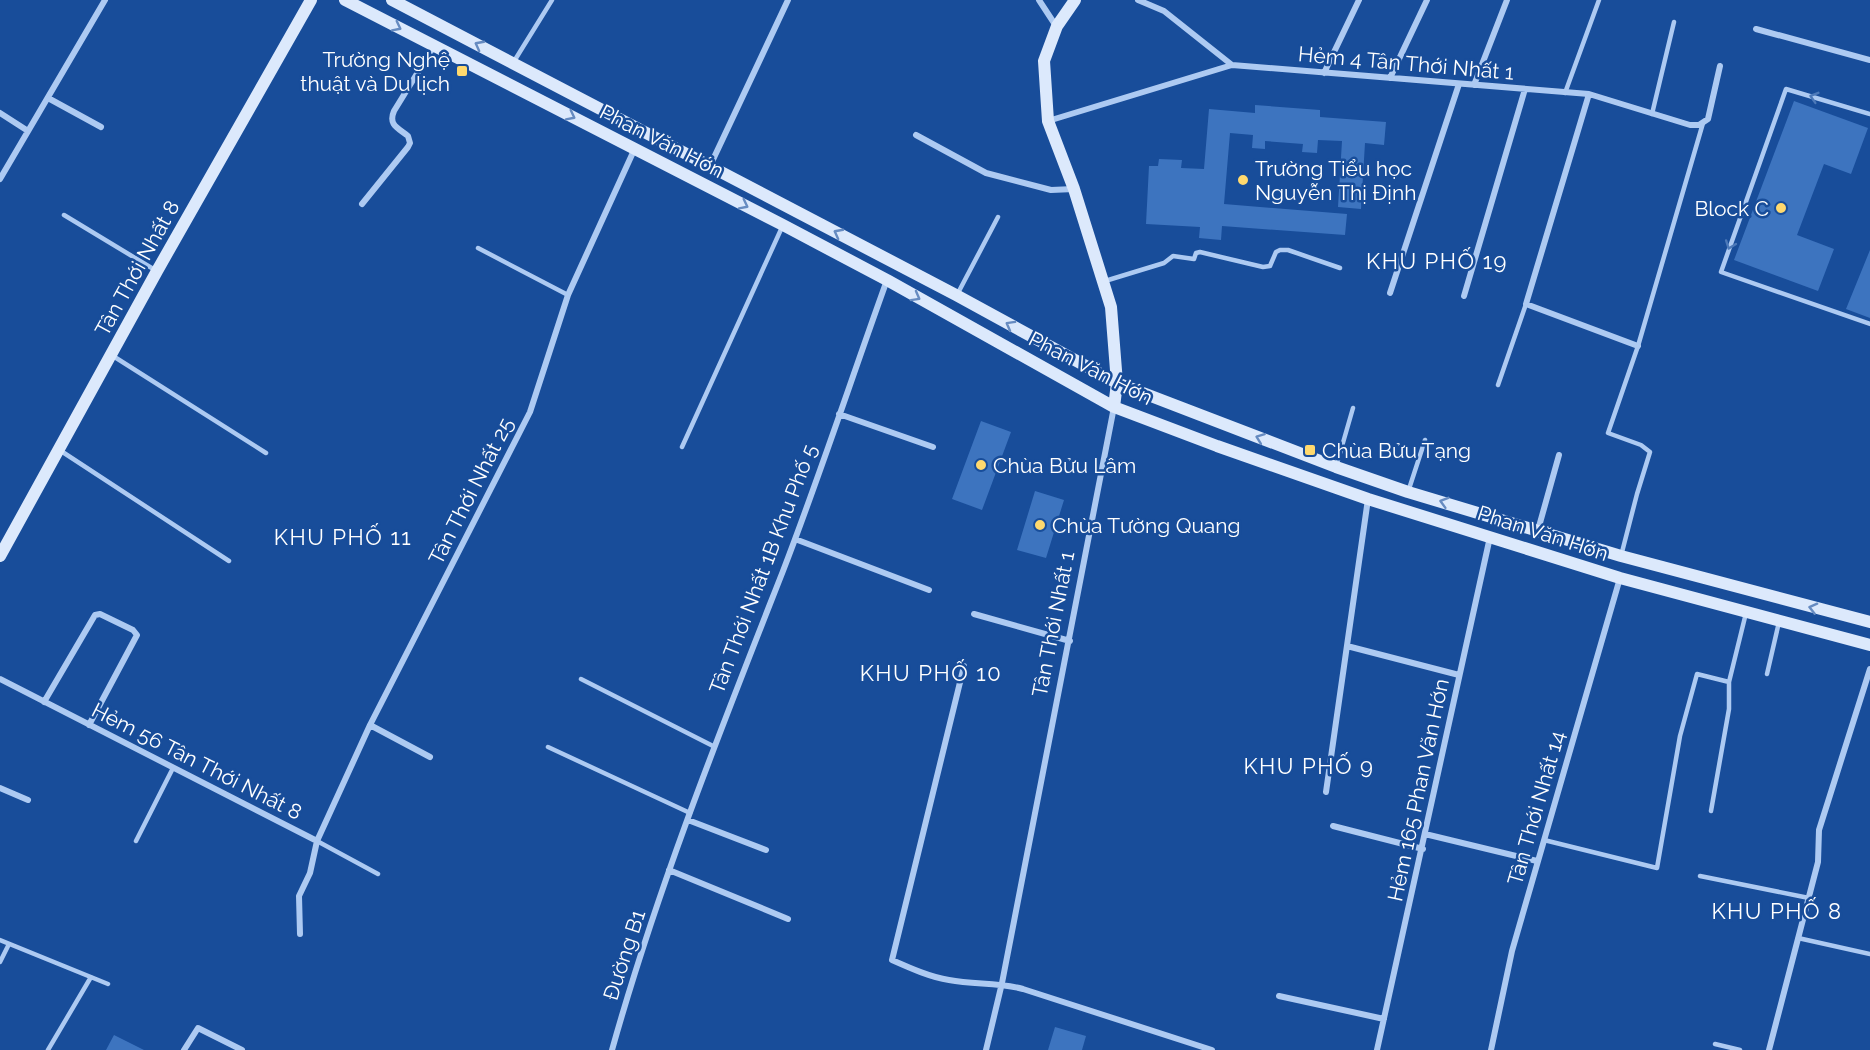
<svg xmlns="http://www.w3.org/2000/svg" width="1870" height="1050" font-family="Raleway,sans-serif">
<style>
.building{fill:#3d74bf}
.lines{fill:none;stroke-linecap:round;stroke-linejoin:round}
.lane{stroke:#adcaf2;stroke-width:4.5}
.street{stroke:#adcaf2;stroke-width:6}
.secondary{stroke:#dce9fc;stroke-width:12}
.oneway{stroke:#668bc1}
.oneway2{stroke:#4c79b9}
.poi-dot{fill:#ffd96e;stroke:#184d9a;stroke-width:2}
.labels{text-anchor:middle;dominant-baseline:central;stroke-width:5;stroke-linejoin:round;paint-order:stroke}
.poi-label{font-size:21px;fill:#fff;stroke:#184d9a;text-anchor:start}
.street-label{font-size:21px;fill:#fff;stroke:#184d9a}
.neighbourhood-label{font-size:22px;letter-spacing:1.5px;fill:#fff;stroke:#184d9a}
</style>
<rect width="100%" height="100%" fill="#184d9a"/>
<!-- building -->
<path class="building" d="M1794,101L1868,128L1851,174L1824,164L1797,235L1834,249L1818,291L1734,260Z
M1255,105L1320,110V117L1386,122L1384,145L1365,143L1361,209L1338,207L1342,141L1318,140L1317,153L1302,152L1303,144L1265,141V149L1252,148L1253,135L1230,133L1224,204L1347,214L1345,235L1222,226L1221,240L1199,238L1200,227L1146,224L1149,166H1158L1159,159L1182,160L1181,168L1204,169L1209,109L1255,113Z
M1870,250V318L1846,309Z
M981,421L1011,432L982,510L952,499Z
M1035,491L1064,500L1046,558L1017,550Z
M1055,1027L1086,1036L1082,1050H1048Z
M114,1035L144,1050H106Z"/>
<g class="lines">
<!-- lane -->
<path class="lane" d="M513,63L552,0
M1565,93L1599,0
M1652,114L1674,22
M1870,114L1786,89L1721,272L1870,324
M64,215L155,270
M478,248L568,295
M1105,281L1164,263L1173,256L1194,259L1196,253L1200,252L1263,267L1270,266L1276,252L1280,250H1288L1340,268
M958,293L998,217
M113,356L266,453
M1498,385L1526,304
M682,447L783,225
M61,451L229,561
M1336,467L1353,408
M1408,492L1425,440
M1621,556L1637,494L1650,452L1641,445L1608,433L1638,346L1703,123
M1767,674L1779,622
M581,679L713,746
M548,747L690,813
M1711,811L1729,709V682L1746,613
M1544,840L1657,868L1680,736L1697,674L1729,682
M136,841L173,768
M317,841L378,874
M1700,876L1809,898
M1798,938L1870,954
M0,940L108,984
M0,962L9,944
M1715,1044L1740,1050
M48,1050L91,977"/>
<!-- street -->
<path class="street" d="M1039,0L1056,26
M1138,0L1164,11L1232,65
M1756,29L1870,60
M1324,73L1359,0
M1390,78L1427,0
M1474,85L1507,0
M1589,94L1526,304L1638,346
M48,98L101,127
M0,113L28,131
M1048,121L1232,65L1589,94L1690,125H1699L1708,119L1720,66
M916,135L986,173L1051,190L1074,189
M710,166L788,0
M0,179L105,0
M362,204L408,147L410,143L408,136C398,128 388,125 394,111L434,46
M1390,293L1459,84
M1464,296L1525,89
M839,414L933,447
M1538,530L1559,455
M795,539L929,590
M974,614L1070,641
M1347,646L1459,675
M964,666L892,960C910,968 930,977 949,980C975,985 997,982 1023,989L1212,1050
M0,679L317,841
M44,702L95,615L100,614L133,630L137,635L89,725
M370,725L430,757
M0,788L28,800
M1326,792L1368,499
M688,820L766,850
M1333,826L1423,849
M1425,834L1537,861
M669,870L788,919
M300,934L299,896L310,873L317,841L370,725L530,412L568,295L635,148
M1279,996L1384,1019
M184,1050L198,1028L242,1050
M612,1050C658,886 721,729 783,571C820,475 852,377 887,280
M986,1050L1002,983L1114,407
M1377,1050L1490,537
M1491,1050L1512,951L1620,578
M1769,1050L1818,862L1819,830L1870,669"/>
<!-- secondary -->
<path class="secondary" d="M345,0L783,225L887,280L1114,407L1217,446L1368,499L1620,578L1870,645
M392,0L956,295L1117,383L1336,467L1408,492L1621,556L1870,622
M1075,0L1057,26L1044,61L1048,121L1074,189L1111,307L1117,383L1114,407
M0,556L157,271L311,0"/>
</g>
<!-- one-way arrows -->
<defs><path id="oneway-chevron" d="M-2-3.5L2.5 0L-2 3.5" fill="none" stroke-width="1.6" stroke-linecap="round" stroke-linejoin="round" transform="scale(1.5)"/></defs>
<g class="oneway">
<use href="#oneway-chevron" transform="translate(397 27) rotate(27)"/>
<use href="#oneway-chevron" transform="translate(479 45) rotate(-152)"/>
<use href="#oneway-chevron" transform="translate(571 116) rotate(27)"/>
<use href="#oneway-chevron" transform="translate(744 205) rotate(27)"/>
<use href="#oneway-chevron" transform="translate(838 233) rotate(-152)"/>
<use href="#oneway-chevron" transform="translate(916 297) rotate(29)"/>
<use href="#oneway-chevron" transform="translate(1010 325) rotate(-151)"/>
<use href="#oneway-chevron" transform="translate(1260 438) rotate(-159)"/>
<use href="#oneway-chevron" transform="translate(1444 502) rotate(-164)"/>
<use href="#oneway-chevron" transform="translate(1813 608) rotate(-166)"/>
</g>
<g class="oneway2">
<use href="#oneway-chevron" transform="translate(1814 97) rotate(-163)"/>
<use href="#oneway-chevron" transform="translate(1730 245) rotate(110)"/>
</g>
<!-- markers -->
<g class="poi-dot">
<rect x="456" y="65" width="12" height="12" rx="3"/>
<circle cx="1243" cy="180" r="6"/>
<circle cx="1781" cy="208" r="6"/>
<rect x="1304" y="444" width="12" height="12" rx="3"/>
<circle cx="981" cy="465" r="6"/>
<circle cx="1040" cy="525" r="6"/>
</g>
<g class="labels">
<!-- poi labels -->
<g class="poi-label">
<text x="450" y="59" text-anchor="end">Trường Nghệ<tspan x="450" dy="24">thuật và Du lịch</tspan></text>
<text x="1255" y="168">Trường Tiểu học<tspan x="1255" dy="24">Nguyễn Thị Định</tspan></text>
<text x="1769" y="208" text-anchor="end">Block C</text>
<text x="1322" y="450">Chùa Bửu Tạng</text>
<text x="993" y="465">Chùa Bửu Lâm</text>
<text x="1052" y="525">Chùa Tường Quang</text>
</g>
<!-- street labels -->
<g class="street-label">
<text transform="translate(1406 63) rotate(5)">Hẻm 4 Tân Thới Nhất 1</text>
<text transform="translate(662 141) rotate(27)">Phan Văn Hớn</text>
<text transform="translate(137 268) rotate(-61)">Tân Thới Nhất 8</text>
<text transform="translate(1091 368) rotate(27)">Phan Văn Hớn</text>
<text transform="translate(471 491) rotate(-63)">Tân Thới Nhất 25</text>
<text transform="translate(1543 533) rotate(18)">Phan Văn Hớn</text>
<text transform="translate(763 569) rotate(-69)">Tân Thới Nhất 1B Khu Phố 5</text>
<text transform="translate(1053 624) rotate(-79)">Tân Thới Nhất 1</text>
<text transform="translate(197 761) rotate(27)">Hẻm 56 Tân Thới Nhất 8</text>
<text transform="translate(1418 790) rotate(-78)">Hẻm 165 Phan Văn Hớn</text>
<text transform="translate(1536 808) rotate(-74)">Tân Thới Nhất 14</text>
<text transform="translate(624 955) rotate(-72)">Đường B1</text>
</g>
<!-- neighbourhood labels -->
<g class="neighbourhood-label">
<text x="1437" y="261">KHU PHỐ 19</text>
<text x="343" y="537">KHU PHỐ 11</text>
<text x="931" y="673">KHU PHỐ 10</text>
<text x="1309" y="766">KHU PHỐ 9</text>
<text x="1777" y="911">KHU PHỐ 8</text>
</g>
</g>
</svg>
